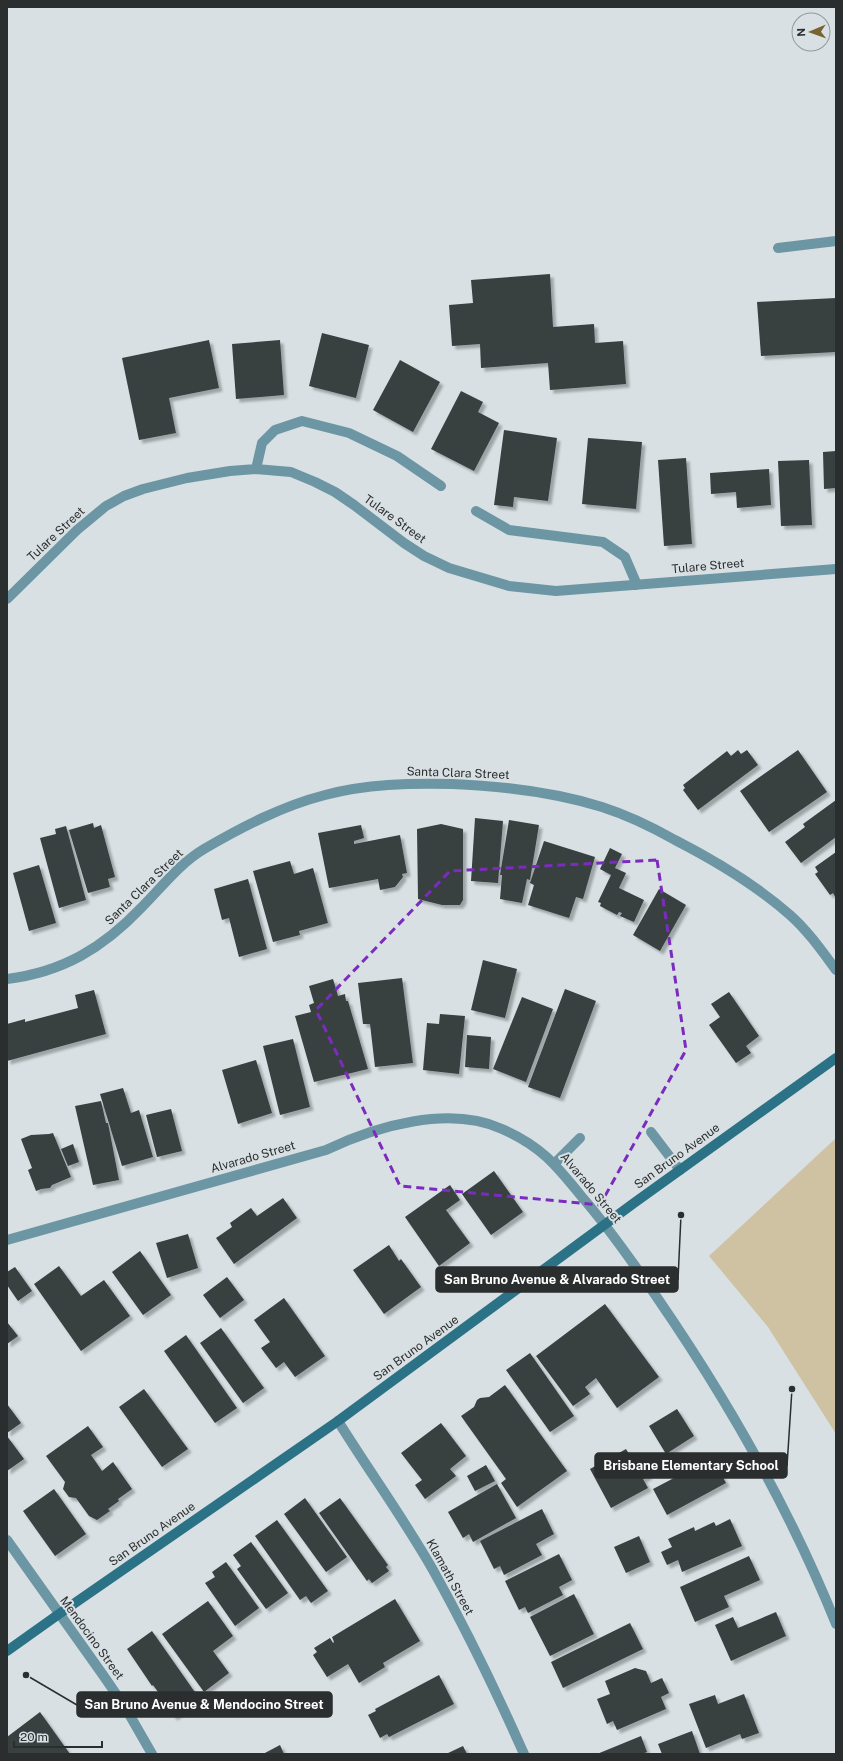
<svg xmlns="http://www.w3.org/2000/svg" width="843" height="1761" font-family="'Public Sans',sans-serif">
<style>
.green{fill:#cfc2a3}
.building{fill:#383f41;filter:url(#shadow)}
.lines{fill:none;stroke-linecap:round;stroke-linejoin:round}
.lane{stroke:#6c96a4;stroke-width:10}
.street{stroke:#6c96a4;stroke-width:10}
.secondary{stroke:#2c7286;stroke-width:10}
.marked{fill:none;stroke:#7b2cbf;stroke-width:3;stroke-dasharray:8 5;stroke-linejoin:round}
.labels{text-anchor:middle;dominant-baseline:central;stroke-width:4;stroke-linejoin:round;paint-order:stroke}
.street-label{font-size:12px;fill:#2b2e2f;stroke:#d8e0e3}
.leader{fill:none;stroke:#2b2e2f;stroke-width:1.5}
.callout-dot{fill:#2b2e2f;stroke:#d8e0e3;stroke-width:1.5}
.callout{fill:#2b2e2f;stroke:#2b2e2f;stroke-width:1.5}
.callout-label{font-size:13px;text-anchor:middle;font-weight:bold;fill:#fff}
</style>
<defs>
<filter id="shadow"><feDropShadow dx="3.5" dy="3.5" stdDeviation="1" flood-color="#0004"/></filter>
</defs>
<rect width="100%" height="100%" fill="#d8e0e3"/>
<!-- green -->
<path class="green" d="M836,1138V1434L768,1327L709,1256Z"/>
<!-- building -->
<path class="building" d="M550,274L553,327L594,324L595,343L623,341L626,384L550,390L548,363L481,368L480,344L452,346L449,305L473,303L471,280Z
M836,298V352L761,356L757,302Z
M322,333L369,345L356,398L309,386Z
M209,340L219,388L169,398L176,433L139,440L122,358Z
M280,340L284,395L236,399L232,344Z
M400,360L440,382L413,432L373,410Z
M461,391L483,402L478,412L499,423L474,471L431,449Z
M504,430L557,438L548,501L514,497L513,507L494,505Z
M588,438L642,442L636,509L582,504Z
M836,451V488L824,489L823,452Z
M686,458L692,544L664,546L658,460Z
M809,460L812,525L781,526L778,461Z
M769,469L771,505L737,508L736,492L711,494L710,473Z
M738,750L741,754L747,750L758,765L698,810L683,790L685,788L683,785L727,751L731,756Z
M798,750L827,792L769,832L740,791Z
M836,800V837L801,863L785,842L805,827L803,824Z
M475,818L503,821L498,883L471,881Z
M509,820L539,825L530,880L527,879L522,903L500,899L502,875H500Z
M93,823L94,828L101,825L115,877L108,879L110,887L88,893L69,830Z
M441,824L463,829V900L460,905H442L418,899L417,829Z
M361,825L364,838L354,841V844L400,835L407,873L402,874L403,877L395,887L380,890L378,879L329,888L318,833Z
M66,826L86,900L59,908L40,838L56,834L55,829Z
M544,841L595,857L583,899L576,897L569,918L528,905L534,885L530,883Z
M610,848L622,854L615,868L626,873L619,888L644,900L634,922L620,916L622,913L619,912L617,915L600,906L601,903L598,902L611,875L600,869Z
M836,852V898L833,893L830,895L815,874L818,872L815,867Z
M290,861L294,874L313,868L328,923L299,931L300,935L273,942L253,871Z
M39,865L56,923L29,931L13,873Z
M248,879L267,949L239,957L229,918L222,920L214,889Z
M659,889L686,905L660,951L633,935Z
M483,960L517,969L505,1018L471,1010Z
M402,978L413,1063L375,1067L370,1024H363L358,983Z
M333,979L338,996L345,994L346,1001H348L368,1069L314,1082L295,1016L311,1012L309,1005L314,1003L309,986Z
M565,989L596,1001L560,1098L528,1087Z
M94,990L106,1034L7,1061V1024L25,1019V1022L78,1008L75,995Z
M729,992L759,1036L746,1046L751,1053L736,1063L709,1025L720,1017L711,1004Z
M522,997L553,1009L526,1082L493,1069Z
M440,1014L465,1016L459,1074L423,1070L427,1023L439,1024Z
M467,1035L491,1037L489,1069L465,1067Z
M293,1039L310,1107L280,1115L263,1046Z
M256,1060L272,1113L238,1124L222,1070Z
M123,1088L131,1113L139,1110L153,1157L122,1166L100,1094Z
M101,1101L106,1123H108L119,1180L93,1185L75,1106Z
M171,1109L182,1151L157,1157L146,1115Z
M53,1133L71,1177L52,1185L50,1188L41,1189L36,1191L28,1170L32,1168L21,1139L31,1135L49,1134Z
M73,1144L79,1162L68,1166L61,1149Z
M494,1171L523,1212L491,1235L462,1194Z
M450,1185L460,1200L446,1210L470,1243L439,1266L405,1217Z
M283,1198L297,1218L234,1264L216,1238L232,1227L230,1223L251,1208L257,1216Z
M188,1234L198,1268L167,1278L156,1243Z
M389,1245L399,1261L401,1259L421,1287L384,1314L353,1270Z
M140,1251L171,1295L143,1315L112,1272Z
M59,1266L81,1296L104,1280L130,1316L81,1351L34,1284Z
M15,1267L32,1291L18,1301L7,1285V1272Z
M227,1277L244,1300L220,1318L203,1295Z
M284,1298L325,1356L295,1377L284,1362L276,1368L261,1348L270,1342L254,1320Z
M605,1304L659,1377L617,1408L596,1378L585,1387L590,1394L573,1406L536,1356Z
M7,1322L18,1336L7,1344Z
M221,1328L264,1388L243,1403L200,1343Z
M186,1335L237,1408L215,1423L164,1351Z
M530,1353L574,1416L550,1432L506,1370Z
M505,1385L567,1471L517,1507L501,1483L506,1479L461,1416L474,1407L477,1400L480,1398L489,1397Z
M144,1389L188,1449L162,1467L119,1407Z
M7,1404L21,1423L7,1433Z
M677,1409L694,1436L666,1454L649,1426Z
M441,1423L466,1456L450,1469L456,1476L425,1499L415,1485L422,1480L401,1453Z
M88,1426L103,1447L91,1455L102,1471L113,1462L132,1489L118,1499L119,1501L108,1509L110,1511L97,1520L89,1516L76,1498L69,1497L63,1489L65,1482L46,1456Z
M7,1436L24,1459L7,1471Z
M626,1449L631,1457L636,1454L649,1476L643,1479L648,1488L611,1508L590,1469Z
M712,1458L726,1483L667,1515L653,1489Z
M486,1465L495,1481L475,1491L467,1476Z
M497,1484L516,1518L473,1542L469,1534L463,1538L448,1512Z
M54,1489L86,1534L55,1556L23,1511Z
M305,1498L347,1557L326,1572L284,1514Z
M340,1498L388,1565L386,1567L389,1571L372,1583L369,1579L367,1581L319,1513Z
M542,1509L554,1534L536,1544L542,1555L504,1575L500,1566L494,1569L480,1541Z
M730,1519L742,1546L682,1572L678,1560L667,1565L661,1552L672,1547L668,1539L694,1527L695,1531L714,1522L716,1526Z
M277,1520L328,1591L311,1603L306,1596L300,1600L255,1536Z
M639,1536L650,1562L626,1573L614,1547Z
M251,1542L288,1593L266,1609L237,1569L241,1566L233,1555Z
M559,1554L572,1580L559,1587L563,1595L528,1613L525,1607L519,1610L505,1581Z
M749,1556L760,1580L724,1596L729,1607L695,1622L680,1587Z
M226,1562L259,1608L235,1626L205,1583L215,1577L212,1572Z
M574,1594L594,1634L550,1656L530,1617Z
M395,1599L420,1641L383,1663L385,1667L359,1683L348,1664L327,1677L313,1655L317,1652L314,1648L330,1638L333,1643L334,1642L332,1637Z
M208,1601L233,1636L213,1651L229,1673L204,1692L162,1634Z
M776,1612L786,1636L731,1661L715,1625L733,1617L738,1628Z
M630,1623L643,1649L563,1688L551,1662Z
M152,1631L199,1698L174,1717L159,1698L161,1696L153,1685L152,1686L127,1649Z
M635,1668L646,1671L651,1683L662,1678L669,1693L661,1697L666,1709L617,1730L613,1721L607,1724L597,1699L610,1694L605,1681Z
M439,1675L454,1704L389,1737L387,1734L380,1738L368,1715L376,1711L375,1709Z
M744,1694L759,1733L742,1739L740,1734L706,1748L689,1704L715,1695L718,1704Z
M40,1712L70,1754H7V1737Z
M692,1731L700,1754H662L658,1744Z
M641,1736L647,1752L642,1754H597Z
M280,1745L284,1754H263Z
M463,1746L467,1754H446Z"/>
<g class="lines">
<!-- lane -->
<path class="lane" d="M651,1132L680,1170
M555,1163L580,1138"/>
<!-- street -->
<path class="street" d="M778,248L836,241
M256,469L262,443L275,430L302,421L349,433L397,456L441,486
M476,511L509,530L603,542L625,557L637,585
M7,599L77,530L106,506L124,496L143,489L187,478L230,471L256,469L291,472L315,482L335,492L354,505L404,543L424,556L449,568L509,586L556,591L836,569
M7,979C63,972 103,948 142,907C162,887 179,864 204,849C242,827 282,806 325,795C366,784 410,783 452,784C503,786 554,792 602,807C627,815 652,827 675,840C716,861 756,885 790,915C808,931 822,951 836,970
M7,1240L326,1150C376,1126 449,1105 502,1129C541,1146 556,1165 582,1197C601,1219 618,1242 635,1266C714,1377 785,1497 836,1624
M338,1421C369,1471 404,1519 433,1570C466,1629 496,1691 524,1754
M7,1540L103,1675L125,1707L152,1754"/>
<!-- secondary -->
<path class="secondary" d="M7,1651L59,1614L338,1421L634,1203L836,1058"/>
</g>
<!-- marked area -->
<path class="marked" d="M657,860L686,1050L600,1205L400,1186L316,1010L450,871Z"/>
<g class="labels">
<!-- street labels -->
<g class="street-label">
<text transform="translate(395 519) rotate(36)">Tulare Street</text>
<text transform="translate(56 534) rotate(-43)">Tulare Street</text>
<text transform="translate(708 566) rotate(-5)">Tulare Street</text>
<text transform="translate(458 773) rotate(2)">Santa Clara Street</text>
<text transform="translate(144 887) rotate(-44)">Santa Clara Street</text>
<text transform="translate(677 1156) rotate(-36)">San Bruno Avenue</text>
<text transform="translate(253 1157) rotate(-16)">Alvarado Street</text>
<text transform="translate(591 1188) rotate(50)">Alvarado Street</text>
<text transform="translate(416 1348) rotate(-36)">San Bruno Avenue</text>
<text transform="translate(152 1534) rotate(-35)">San Bruno Avenue</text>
<text transform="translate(450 1577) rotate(61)">Klamath Street</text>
<text transform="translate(92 1638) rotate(54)">Mendocino Street</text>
</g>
</g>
<!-- callouts -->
<path class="leader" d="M681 1215L678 1280M792 1389L787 1466M26 1675L77 1705"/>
<g class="callout-dot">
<circle cx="681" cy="1215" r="4"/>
<circle cx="792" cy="1389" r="4"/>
<circle cx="26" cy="1675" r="4"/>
</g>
<g class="callout">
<rect x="436" y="1267" width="242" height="25" rx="4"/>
<rect x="595" y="1453" width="192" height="25" rx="4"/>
<rect x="77" y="1692" width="255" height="25" rx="4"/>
</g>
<g class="callout-label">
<text x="557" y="1284">San Bruno Avenue &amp; Alvarado Street</text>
<text x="691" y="1470">Brisbane Elementary School</text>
<text x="204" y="1709">San Bruno Avenue &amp; Mendocino Street</text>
</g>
<!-- border -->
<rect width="843" height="1761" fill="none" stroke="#2b2e2f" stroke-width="16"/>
<!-- north arrow -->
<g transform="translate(811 32) rotate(268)"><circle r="19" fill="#d8e0e3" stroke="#93999b"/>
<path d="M0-3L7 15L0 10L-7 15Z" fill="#786433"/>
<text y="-6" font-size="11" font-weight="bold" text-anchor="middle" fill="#2b2e2f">N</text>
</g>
<!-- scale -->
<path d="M14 1741v6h88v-6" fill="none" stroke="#2b2e2f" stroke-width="2"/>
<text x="20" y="1741" font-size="12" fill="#2b2e2f" stroke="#d8e0e3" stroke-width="3" paint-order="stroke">20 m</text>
</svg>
